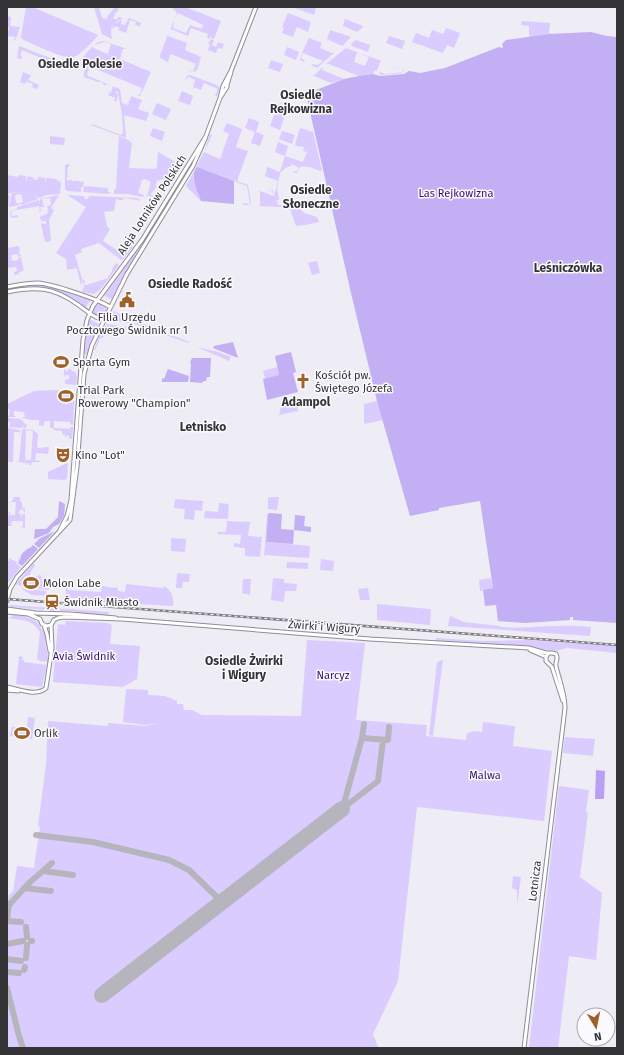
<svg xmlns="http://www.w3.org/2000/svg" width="624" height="1055" font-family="'Fira Sans',sans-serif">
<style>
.green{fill:#daccff}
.forest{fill:#c3aff3}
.water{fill:#baa0f5}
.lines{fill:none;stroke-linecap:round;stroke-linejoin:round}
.taxiway{stroke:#b6b4bc;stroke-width:6}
.runway{stroke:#b6b4bc;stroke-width:16}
.tertiary-casing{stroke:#8f8d96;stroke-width:5}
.secondary-casing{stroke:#8f8d96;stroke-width:5}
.tertiary{stroke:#fff;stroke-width:3}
.secondary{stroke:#fff;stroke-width:3}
.rail-casing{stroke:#7e7c82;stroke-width:2.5}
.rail{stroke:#fbfafe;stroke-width:1;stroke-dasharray:3;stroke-linecap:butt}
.labels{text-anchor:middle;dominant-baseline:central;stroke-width:3;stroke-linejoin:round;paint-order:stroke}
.park-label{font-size:11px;fill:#3c0d71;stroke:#fbfafe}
.street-label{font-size:11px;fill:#343336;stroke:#fbfafe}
.poi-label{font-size:11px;fill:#343336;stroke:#fbfafe;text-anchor:start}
.neighbourhood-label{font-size:12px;font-weight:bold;fill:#343336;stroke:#fbfafe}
</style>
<rect width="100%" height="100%" fill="#eeecf5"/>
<!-- green -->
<path class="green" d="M26,7H35V8L98,35C94,41 78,57 72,58C66,59 26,42 21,38V36Z
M94,7H99L102,18L107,19V17L115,7H121H119L117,12H116L113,18L117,20L118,17L122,18V19C111,24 110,28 112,39L102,34Z
M174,7H185L221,21L214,39L210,37L209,39L207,38L208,34L191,28L188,36L171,29L170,31L174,20L173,28L186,33L190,25L202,29L203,25L178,13L175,18L177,12L172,9H173Z
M292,7H315L316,9L314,15Z
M288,13L311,22L308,32L297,27L293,37L282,33L284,28L282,27Z
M7,16L11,17L10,26L20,27L16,39L7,43L13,40L16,37L8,36L9,27L7,26Z
M129,18L141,23L140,26L135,25L136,22L130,20L126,33L118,30L120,28L115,26L114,28H112L114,24L122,20L120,26L121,24L125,25Z
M345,19L363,26V27L357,32L343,26Z
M522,21L550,23L549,34L529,38V26L521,25Z
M446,28L460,33L454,48L447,45L443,53L412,42L416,33L429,38L432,30L443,34Z
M330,30L351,37L342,46L327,39Z
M169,32L168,36L187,43L185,50L201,57L197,70C194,72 193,72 188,70L193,71L196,64L171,54L168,61L169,63L160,58V55Z
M389,36L405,41L402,49L386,43Z
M309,38L322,43L320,48L332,53L335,52L317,68L311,65L312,64L318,65L323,61L303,53L301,58L305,61L304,62L300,60L302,53Z
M211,39L214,40L212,45L216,47L218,42L224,44L222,49L218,48L216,53L208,50L210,44H208Z
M356,40L370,45L368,52L352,46L351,44Z
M104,41L127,49H123L120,59L151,72L140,96H137L140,94L142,88L93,68L94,64L90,62L89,64L80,60L93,46V48L108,54L111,44L105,42L94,45L99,42Z
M19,46L61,62H60V66L22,50L20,55L22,56V59L17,58Z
M287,47L299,52L296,60L284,55Z
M346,48L359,53H357L354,62L365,66L369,57L361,54H362L382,61L380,62L377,71L385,74L403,72V70L385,63L404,70V71L402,73L380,75L379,72L375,70L373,74L359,76L329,64H326Z
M271,60L283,64L280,72L268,68Z
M77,61L90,66L87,74L88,76L120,89L122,103L128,105L131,96L142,100L138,109L149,113L146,121L124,115L126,138L91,125L92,124L121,135L123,133L122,115L118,92L116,91L115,94L116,92L117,93L118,96L116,102L114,101L115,98L108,95L110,91V95L113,86L106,84L105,86L102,82H98L84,77V67L87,66L77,65V68H74V64L78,65V63H75Z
M323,67L322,70L344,79L331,83L314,76L310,79Z
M23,72L30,75L32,73L28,80L39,85L37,89L32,87L33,84L26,81L25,84L20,82Z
M190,75L219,86L220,89L217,96H215L218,89L204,83L201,90L193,87L195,80L189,77L185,80L187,76Z
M182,91L193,96L190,105L178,101Z
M282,102L280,105L287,108L280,130L270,126L277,106Z
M157,103L171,109L166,120L152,114Z
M249,118L259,122L256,132L264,135L260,146L251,143L255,132L245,128Z
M227,123L242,129L236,147L248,151L237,181L248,185L251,203C249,206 246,205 243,205V203L250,204L247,186L197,167L193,176L201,201L186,186L204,152L210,134L212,135L204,152L220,159L229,134L223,131Z
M153,128L165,132L162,141L150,136Z
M300,128L313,132L322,171C313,170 312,165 300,167L297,173H294V172L297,171L299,168L292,164L291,166L285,168L280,173L277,189L279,200H277L278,205H285L283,199L284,198L287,200L288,205L281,207L258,206L260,205V191L274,196L275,194L273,193L272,191H268L273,190V192L275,193L278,181L265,176L267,167L280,172L285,156L275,152L278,142L288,146L285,156L303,162L307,152L303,151L304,147L296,146L295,144Z
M282,131L295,135L292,144L279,139Z
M50,136L65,138L64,145L50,144Z
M119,136L128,140L132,143L129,168L155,169L157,167L158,152L174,161L176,166L175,178L171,180L161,179L160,181L158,180L155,185L157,186L150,195L154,196L155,195L158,198L147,196L151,182L145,179L142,180L138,193L144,195L143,197L127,194H114V189H116Z
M68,164L70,165L68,167L67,175L69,176L67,177V180L70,181V179L72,181H76L78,180V181L83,182L84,180L83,187H81V192L67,191L65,189V165Z
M7,175L18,177L19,175L26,176V182L28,176L31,177L29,181L31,177H33V179L38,180V177L45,178V185L46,178L56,179L58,181L61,182L60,194L46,195L39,198L34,194L38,199L21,205L20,203L23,202L21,194L15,195L16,203H19V205L9,207L12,193L26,192L10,193L8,194L10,197L8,207H7Z
M84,186L108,188V192H111L109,194L83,192Z
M59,195L51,208L54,210L49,220L51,241L45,242L41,224L43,223L44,224H46V221H41L40,217L41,215L42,216L48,213L47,211L49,210H48L47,206L51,205L50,198L42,199L44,207H40L41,211L39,212H38L40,210L39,206L11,211L12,216L18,215V217L11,218L10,211L17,209V207L39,200L40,204V199Z
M67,195L84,196L85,199H87L90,196L136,198L141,200L138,201V200L123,198V200H118V199H116L114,211L104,212L107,226L110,229L103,241L123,254L127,246L126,245L128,243L130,244V246L131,247L132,245L133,247L123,259L121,260L99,243L81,249L82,252L75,255L82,279L85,281L83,285L82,279L81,286L77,268L67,270L66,259L56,253L86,207Z
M290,209H300L304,213L317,217L319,222L305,225L296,226Z
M157,219L151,232L125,274L113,300L103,295L141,245Z
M19,246L20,251L19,252V254H20L21,256L18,257V254L11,255L12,261L19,260L18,258L21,257L24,271L22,269L23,271L19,272V274L14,275V272L17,271L16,267L8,268L7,266V248Z
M317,261L320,273L312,275L308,263Z
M116,263L119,265L101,289L94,294L82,292L85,284L87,285L108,278V276C113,273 112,266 116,263Z
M30,285L48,286L90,300V301L85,308C73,300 62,292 48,288C42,287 33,288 30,285Z
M93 311a7 7 0 1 1 14 0a7 7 0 1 1-14 0Z
M114,311L134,321V324L110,320Z
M89,319L99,324L87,354H84L86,333Z
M135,321L189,342L188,343L135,324Z
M107,324L132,328V330L120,328L100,339L95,350H94L101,331Z
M197,347L218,352L231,357L229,361Z
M277,367L279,375L265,379L263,371Z
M64,368L66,371H68V368L76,373V375L77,376L76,385L65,384V379L68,380L69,378V375H65L64,377Z
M55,390L75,393L73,425L70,424V422L54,421V428L70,429V427H73L72,439L67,438H69V435L65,437V435L62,434V431L54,430L53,428H50V421H45L43,426L36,425H39V420H28V424L29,425H28V419L22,418V417H25L24,412L14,411V416H16V417H7V416H9L10,409H7V404L34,391Z
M377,401L383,420L364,424V404Z
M296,404L298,411L279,415L281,407Z
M7,418L20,419L27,425L26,428H22L24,425L21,428L8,427L10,426V422H7Z
M7,428L20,430V435L19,432H14L13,462H17L18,460V462H7Z
M22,429H26L25,463L19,462Z
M27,429L33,430L38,434L37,446L38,448L49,447L48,454L36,453L35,460L40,461V462H32L31,465H29V463H27L25,465L26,458L27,460H31L33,431L28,430L27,432Z
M50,457L49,468L50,471L67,463L68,464L67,479L64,480L48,479V472L50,471L49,468L50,458Z
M14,497H20V501H19L22,502V507L25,509V512H24L22,508L21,510L18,512L21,515V519L22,515L25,513V528L20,527L23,526V521H12L11,525L14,526H7V515L8,519L9,512H10V515H15L16,502H11V505H10Z
M270,497H279L277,510L268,509V498Z
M175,499L203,501L202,511L195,510L194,520L184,519L185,509L174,508Z
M219,503L229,504L228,519L204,518L205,511L218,512Z
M268,513H270L268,514L266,542L310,546L309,558L265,555L264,558L267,517Z
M227,521L250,522L248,536L261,537L262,534L260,557L245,556V548L234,547V543L240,544L241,535L218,534V532H226Z
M171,538L186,539L185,552L171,551Z
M20,555L19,559L16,563L21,567L9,582L7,580V561H9V558L17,562Z
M321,559L334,561L333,571L320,570Z
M287,562L308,563V569L286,568Z
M34,563L35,566L31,571L29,578L40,575L42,577L41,580L43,581L45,572L44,588H50L48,590L23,587L16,584Z
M177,573L190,574L189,582H183L182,588H176Z
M273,578L284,579V583L297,584L296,591H285L284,602L271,600Z
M491,578L493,588L480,591L479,580Z
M243,579H251L250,595L242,593Z
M66,584H68V590L101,592L102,586L116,588L117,586L118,591L125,592L126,585L127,584L163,588L164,586C172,591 174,597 173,606L84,601L77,598H66Z
M21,588L46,591V593H50V596L31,595Z
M368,588L370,600H360L358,589Z
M377,604L429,609L431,610L430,625L377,620Z
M10,605L109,612L108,616L75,613V611H59L11,607L10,606Z
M12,615L23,616L33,619L37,622L45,634L46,647L48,655V662L40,661L37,659L40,632C31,618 23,621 8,618L12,617Z
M450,616L464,622L499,626L502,627C527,629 551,625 576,626C582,626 586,627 591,627L590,636L448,626Z
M66,621L107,623L112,625L110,644L140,646L137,679L123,687L53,682L58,624L65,625Z
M436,638L482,641L529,640L617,646V653L567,648L556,651L546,650L534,647L436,642Z
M307,640L365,643L356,720L427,725L426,736L466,740L467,733L474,731L482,732L483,722L515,726L513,746L552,751L544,821L417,807L398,981L373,1034L378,1047L375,1048L7,1047V900L8,899L9,895L13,891L17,866L34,868L40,827L38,826L46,764L48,721L108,726V723L146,726L161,723L146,725L123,722L126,689L148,690V695L165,696L177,701V704H183L184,710H192L202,715L301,716Z
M19,656L23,657L22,660H24V662L47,665L42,687L16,684Z
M443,660L433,736L429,735L437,662Z
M28,717L35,718L32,739L10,736L12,727L27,728Z
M565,737L595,739L593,756L563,753Z
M559,786L589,790L586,812L588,813L580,877L602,893L596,960L569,956L558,1048H529Z
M513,876L521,877L517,905V890L512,888Z"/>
<!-- forest -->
<path class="forest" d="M591,32L607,36L617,37V623L573,620V617H570V620L525,623L498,621L496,605L485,606L483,590L493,588L480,501L439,508V510L410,516L377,401L351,293L306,94L344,79L359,76L373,74L380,76L404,74L409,71L420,73L445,68L499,47L503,48L502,44L506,40L549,34Z
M197,167L234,181V204L201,201C198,191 189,176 197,167Z
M233,342L238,358L213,348L214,346Z
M291,352L296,372L293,373L298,392L267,400L263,379L279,375L275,356Z
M192,358H211L210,377H207L206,381H203L202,383L190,382L191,364L190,363Z
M168,369L189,376L188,382H162V378L164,379Z
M59,501L65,504L64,516L59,524L53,527L49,533L34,539L35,529H46L58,517Z
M270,513L282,514L281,529L294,530L295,515L305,516L304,526L311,527V532L294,530L293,544L266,542L268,514Z
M55,531L39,548L34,544L39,539Z
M33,545L38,549L22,566L18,563C21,559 20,554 25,551C28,548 30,549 33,545Z"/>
<!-- water -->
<path class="water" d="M596,770L605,771L604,799H595Z"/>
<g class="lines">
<!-- taxiway -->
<path class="taxiway" d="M364,724L362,738L388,740L389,727
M343,807L362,738
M342,809L378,781L383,740
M36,835L93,842L169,860L189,870L222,902
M43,871L73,875
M24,888L51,891
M7,918L9,905L29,883L52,863
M7,921L21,922
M26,927L27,937
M31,941H32
M7,944L23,941
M26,958L27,945
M7,959L21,961
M24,970L25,967
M7,972L19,973
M7,988L19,1036L23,1048"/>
<!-- runway -->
<path class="runway" d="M102,995L342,809"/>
<defs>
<path id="tertiary" d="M227,85L231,72
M220,98L227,87V85H224
M7,287C17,285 27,283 38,283C52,284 98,299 110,307
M7,292C36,286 53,287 77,304C86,310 93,318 104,320
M60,530L67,516L71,500L83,340L87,320L93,306L142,240L206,136
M7,601L10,589L17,577L70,520L77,467L84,374L92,345L127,274L193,166L205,139L206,136L220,98L223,86L231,71L256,7
M44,625L47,634L50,651
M7,687C18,689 37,697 46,688L52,648L51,625
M7,690L18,691"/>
<path id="secondary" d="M7,609L36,613L70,614L116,618
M7,612L28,614L40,619
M40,619L42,624L47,626L51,625L54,620
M54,620L58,618L64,617L122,619L370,639L529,648L546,653H552L556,654C559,659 555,661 556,666C559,680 565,693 565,708L524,1048
M530,650L546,657
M548,654L546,657V661L552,667L563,701"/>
</defs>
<!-- tertiary casing -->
<use href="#tertiary" class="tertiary-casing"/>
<!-- secondary casing -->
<use href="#secondary" class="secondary-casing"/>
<!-- tertiary -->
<use href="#tertiary" class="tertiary"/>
<!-- secondary -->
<use href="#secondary" class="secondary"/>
<defs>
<path id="rail" d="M7,599L617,645"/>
</defs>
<!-- rail casing -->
<use href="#rail" class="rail-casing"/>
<!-- rail -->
<use href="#rail" class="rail"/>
</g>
<!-- icons -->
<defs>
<symbol id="civic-bare" viewBox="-9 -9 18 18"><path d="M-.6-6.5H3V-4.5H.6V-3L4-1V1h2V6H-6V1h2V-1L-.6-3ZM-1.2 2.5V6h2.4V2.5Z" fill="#a06129" stroke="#fbfafe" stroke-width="2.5" paint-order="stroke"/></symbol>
<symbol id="stadium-bare" viewBox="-9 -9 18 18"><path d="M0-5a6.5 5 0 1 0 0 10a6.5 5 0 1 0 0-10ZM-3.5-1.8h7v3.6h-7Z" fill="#a06129" stroke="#fbfafe" stroke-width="2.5" paint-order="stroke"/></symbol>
<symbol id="church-bare" viewBox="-9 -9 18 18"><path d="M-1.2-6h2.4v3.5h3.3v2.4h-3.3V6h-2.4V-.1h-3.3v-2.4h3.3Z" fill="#a06129" stroke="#fbfafe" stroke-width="2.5" paint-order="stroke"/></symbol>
<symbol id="theatre-bare" viewBox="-9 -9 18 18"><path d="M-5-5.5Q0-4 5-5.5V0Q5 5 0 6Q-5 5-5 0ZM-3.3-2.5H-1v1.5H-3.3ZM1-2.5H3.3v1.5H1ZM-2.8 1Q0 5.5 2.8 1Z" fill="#a06129" stroke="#fbfafe" stroke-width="2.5" paint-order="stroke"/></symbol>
<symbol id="station-bare" viewBox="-9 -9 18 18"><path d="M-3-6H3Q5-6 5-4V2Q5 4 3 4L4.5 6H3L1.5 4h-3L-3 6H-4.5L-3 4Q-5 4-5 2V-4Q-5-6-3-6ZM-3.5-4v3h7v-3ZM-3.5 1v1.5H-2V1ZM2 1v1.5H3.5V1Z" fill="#a06129" stroke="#fbfafe" stroke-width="2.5" paint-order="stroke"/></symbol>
</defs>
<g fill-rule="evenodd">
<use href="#civic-bare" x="116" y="289" width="22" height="22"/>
<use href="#stadium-bare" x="50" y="351" width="22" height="22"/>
<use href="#church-bare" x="292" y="370" width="22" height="22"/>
<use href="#stadium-bare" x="55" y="385" width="22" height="22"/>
<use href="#theatre-bare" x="52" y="444" width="22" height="22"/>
<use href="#stadium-bare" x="20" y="572" width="22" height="22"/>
<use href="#station-bare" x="41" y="591" width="22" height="22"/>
<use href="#stadium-bare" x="11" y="722" width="22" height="22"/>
</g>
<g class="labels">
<!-- park labels -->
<g class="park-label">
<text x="456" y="193">Las Rejkowizna</text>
<text x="84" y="656">Avia Świdnik</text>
<text x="333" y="675">Narcyz</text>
<text x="485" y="775">Malwa</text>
</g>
<!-- street labels -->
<g class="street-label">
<text transform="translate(152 205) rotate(-57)">Aleja Lotników Polskich</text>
<text transform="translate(324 627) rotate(4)">Żwirki i Wigury</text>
<text transform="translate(535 881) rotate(-83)">Lotnicza</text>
</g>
<!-- poi labels -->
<g class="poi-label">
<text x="127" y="317" text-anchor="middle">Filia Urzędu<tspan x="127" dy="13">Pocztowego Świdnik nr 1</tspan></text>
<text x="73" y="362">Sparta Gym</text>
<text x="315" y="375">Kościół pw.<tspan x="315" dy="13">Świętego Józefa</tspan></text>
<text x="78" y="390">Trial Park<tspan x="78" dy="13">Rowerowy "Champion"</tspan></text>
<text x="75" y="455">Kino "Lot"</text>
<text x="43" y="583">Molon Labe</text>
<text x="64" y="602">Świdnik Miasto</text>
<text x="34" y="733">Orlik</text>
</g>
<!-- neighbourhood labels -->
<g class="neighbourhood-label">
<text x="80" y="64">Osiedle Polesie</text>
<text x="301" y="95">Osiedle<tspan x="301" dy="14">Rejkowizna</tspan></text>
<text x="311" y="190">Osiedle<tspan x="311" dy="14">Słoneczne</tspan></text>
<text x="568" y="268">Leśniczówka</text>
<text x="190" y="284">Osiedle Radość</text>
<text x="306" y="402">Adampol</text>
<text x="203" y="427">Letnisko</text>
<text x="244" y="661">Osiedle Żwirki<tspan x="244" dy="14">i Wigury</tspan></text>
</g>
</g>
<!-- border -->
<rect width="624" height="1055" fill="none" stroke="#343336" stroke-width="16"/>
<!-- north arrow -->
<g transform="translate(596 1027) rotate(170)"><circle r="19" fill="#fbfafe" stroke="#abaaae"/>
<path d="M0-3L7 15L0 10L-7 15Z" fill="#a06129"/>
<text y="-6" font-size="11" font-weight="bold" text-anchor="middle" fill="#343336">N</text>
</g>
</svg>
